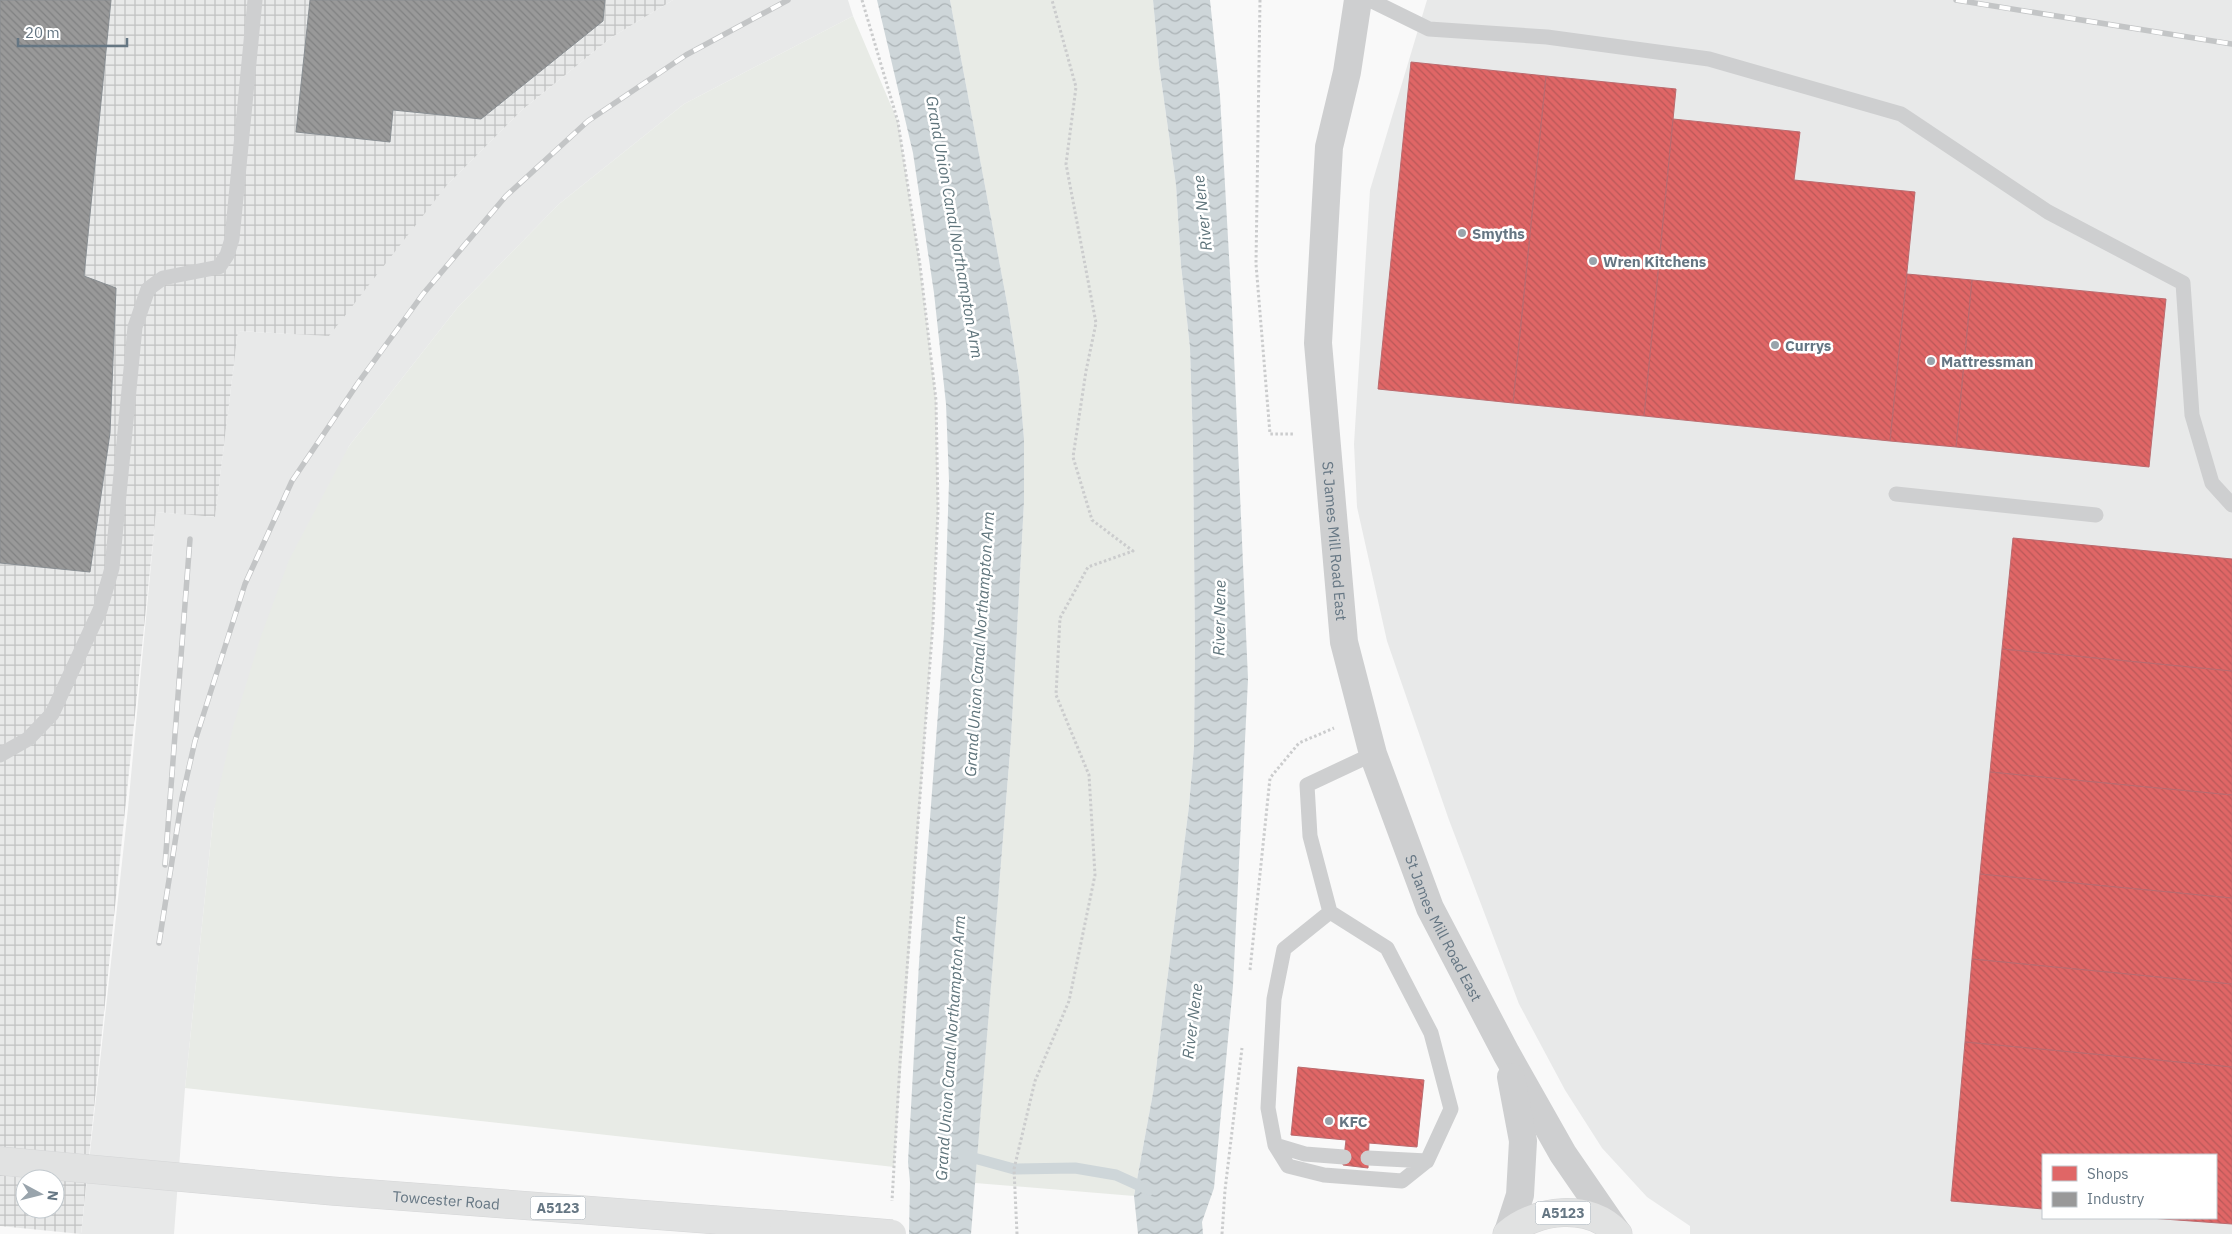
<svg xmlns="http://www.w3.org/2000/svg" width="2232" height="1234" font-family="'IBM Plex Sans',sans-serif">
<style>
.built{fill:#e8e9e9;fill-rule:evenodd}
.industrial{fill:url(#industrial-grid);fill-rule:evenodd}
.grass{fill:#e8ebe6}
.water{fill:url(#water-waves)}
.shops{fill:url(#shops-back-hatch);stroke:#bb6b6f}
.industry{fill:url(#industry-back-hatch);stroke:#898e92}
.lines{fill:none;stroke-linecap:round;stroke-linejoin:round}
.stream{stroke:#ced6d9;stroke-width:11}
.primary-casing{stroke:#d5d6d7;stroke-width:29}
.path{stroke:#cbcccd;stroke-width:3;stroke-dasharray:2.5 2.5;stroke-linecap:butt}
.lane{stroke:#cecfd0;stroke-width:15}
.street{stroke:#cecfd0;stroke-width:28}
.primary{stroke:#e1e2e2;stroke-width:28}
.rail-casing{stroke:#c3c5c6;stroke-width:5.5}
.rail{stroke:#fff;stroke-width:4;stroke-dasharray:11;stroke-linecap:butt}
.primary-bridge-casing{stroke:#d5d6d7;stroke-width:29;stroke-linecap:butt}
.primary-bridge{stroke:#e1e2e2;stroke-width:28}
.poi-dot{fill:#99a4ac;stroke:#fff;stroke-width:2}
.labels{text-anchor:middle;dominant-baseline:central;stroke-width:5;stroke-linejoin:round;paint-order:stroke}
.shield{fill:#fff;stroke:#939fa8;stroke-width:1}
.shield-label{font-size:14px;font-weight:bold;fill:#657683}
.poi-label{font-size:15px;font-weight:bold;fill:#657683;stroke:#fff;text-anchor:start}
.street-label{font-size:15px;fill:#657683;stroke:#fff}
.water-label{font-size:16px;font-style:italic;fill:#60757c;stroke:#fff}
</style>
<defs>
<pattern id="industrial-grid" width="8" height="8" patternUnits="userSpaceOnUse" patternTransform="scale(1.25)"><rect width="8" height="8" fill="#e8e9e9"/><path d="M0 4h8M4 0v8" fill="none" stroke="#c0c1c2"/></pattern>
<pattern id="water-waves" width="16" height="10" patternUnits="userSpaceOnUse" patternTransform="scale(1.25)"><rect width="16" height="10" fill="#ced6d9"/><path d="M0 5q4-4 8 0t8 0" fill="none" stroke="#abb2b5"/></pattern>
<pattern id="shops-back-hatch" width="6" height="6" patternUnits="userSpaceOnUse" patternTransform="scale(1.25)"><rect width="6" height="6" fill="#e06666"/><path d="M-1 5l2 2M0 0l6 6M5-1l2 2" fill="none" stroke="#b95959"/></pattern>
<pattern id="industry-back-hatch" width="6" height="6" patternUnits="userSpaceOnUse" patternTransform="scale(1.25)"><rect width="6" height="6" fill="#999"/><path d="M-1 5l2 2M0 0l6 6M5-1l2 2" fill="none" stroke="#808182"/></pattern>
</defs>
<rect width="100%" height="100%" fill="#f9f9f9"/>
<!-- built -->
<path class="built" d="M673,0H848L853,16L684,104L559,204L458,307L349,446L214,810L185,1088L174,1234H81L128,808L156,512L215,517L238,331L329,336L376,264L447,185L522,110L612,37Z
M1427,0H2232V1234H1690V1226L1647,1197L1602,1148L1565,1090L1519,1004L1449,820L1387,641L1357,507L1354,444L1370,190ZM2043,1155H2216V1218H2043Z"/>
<!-- industrial -->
<path class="industrial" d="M0,0H673L612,37L522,110L447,185L329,336L238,331L215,517L156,512L81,1234L0,1226ZM25,1179H55V1209H25Z"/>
<!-- grass -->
<path class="grass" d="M950,0H1153L1159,65L1176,185L1181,265L1190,348L1193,444L1195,645L1194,748L1189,806L1153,1093L1134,1196L975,1183L1011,739L1024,502V439L1019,377L1008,308Z
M853,16L898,122L920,265L936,400L938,510L933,623L894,1167L185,1088L214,810L233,727L261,636L289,560L349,446L458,307L559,204L684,104Z"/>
<!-- water -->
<path class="water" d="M877,0H950L1008,308L1019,377L1024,439V502L1011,739L971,1234H909L910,1182L908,1162L919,963L944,634L949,481L946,404L934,293L913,153Z
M1153,0H1210L1220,96L1232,309L1248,679L1233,986L1214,1188L1202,1222L1203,1234H1138L1134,1196L1153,1093L1189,806L1194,747L1195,645L1193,444L1190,348L1181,265L1176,185L1159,65Z"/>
<!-- shops -->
<path class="shops" d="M1411,62L1546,76L1513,403L1378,389Z
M1546,76L1676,89L1644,416L1513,403Z
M1673,119L1800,132L1794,180L1915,192L1890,441L1644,416Z
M1907,274L1972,280L1956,447L1890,441Z
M1972,280L2166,299L2149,467L1956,447Z
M2013,538L2232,559V671L2002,649Z
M2002,649L2232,671V795L1990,772Z
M1990,772L2232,795V898L1980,874Z
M1980,874L2232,898V984L1972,959Z
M1972,959L2232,984V1067L1965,1042Z
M1965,1042L2232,1067V1224L2150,1218H2216V1155H2043V1209L1951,1201Z
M1298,1067L1424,1080L1417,1147L1369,1143L1368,1168L1343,1165L1346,1140L1291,1135Z"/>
<!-- industry -->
<path class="industry" d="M0,0H111L84,276L116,288L110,433L90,572L0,563Z
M310,0H605L603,21L481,119L393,110L390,142L296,132Z"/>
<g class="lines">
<!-- stream -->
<path class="stream" d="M963,1155L1014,1169L1075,1168L1116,1175L1149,1190"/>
<defs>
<g id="primary">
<path id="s2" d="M0,1161L332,1191L784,1225"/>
<path d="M1507,1234C1536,1209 1590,1202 1618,1234"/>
</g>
</defs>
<!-- primary casing -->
<use href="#primary" class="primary-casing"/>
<!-- path -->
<path class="path" d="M862,0L898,122L920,265L936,400L938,510L933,623L900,1063L892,1201
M1260,0L1256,264L1270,434H1294
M1250,970L1270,778L1299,743L1334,728
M1017,1234L1014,1169L1035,1081L1069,1001L1095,875L1089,775L1056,695L1060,618L1088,567L1133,551L1092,520L1073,457L1086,371L1096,323L1066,164L1076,87L1052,0
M1222,1234L1225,1190L1242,1048"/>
<!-- lane -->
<path class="lane" d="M1370,0L1429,29L1547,37L1709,59L1901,114L2048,212L2183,283L2192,415L2212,483L2232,505
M1896,494L2096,515
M0,755L28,739L52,714L100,610L112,568L135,327L148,289L163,278L219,267L227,255L232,239L255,0
M1330,912L1310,836L1307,785L1373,754
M1275,1145L1288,1166L1324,1175L1402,1181L1427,1161
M1344,1157L1305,1154L1275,1145L1268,1108L1274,999L1284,949L1330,912L1387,948L1431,1033L1451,1109L1427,1161L1368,1158"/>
<!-- street -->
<g class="street">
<path id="s1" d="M1358,0L1347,72L1329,147L1318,343L1344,642L1373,754L1430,908L1506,1053L1563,1154L1616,1231"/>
<path d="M1508,1232L1520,1195L1523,1141L1511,1077"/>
</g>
<!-- primary -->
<use href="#primary" class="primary"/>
<defs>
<path id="rail" d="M1956,0L2232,44
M165,865L190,539
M159,943L182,798L195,741L245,584L292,481L358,383L423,294L506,196L588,121L686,55L788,0"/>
</defs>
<!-- rail casing -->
<use href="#rail" class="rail-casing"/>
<!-- rail -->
<use href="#rail" class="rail"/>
<defs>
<path id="primary-bridge" d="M784,1225L892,1234"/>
</defs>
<!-- primary-bridge casing -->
<use href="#primary-bridge" class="primary-bridge-casing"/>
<!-- primary-bridge -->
<use href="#primary-bridge" class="primary-bridge"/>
</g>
<!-- markers -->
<g class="poi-dot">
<circle cx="1462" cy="233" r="5"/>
<circle cx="1593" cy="261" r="5"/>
<circle cx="1775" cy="345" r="5"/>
<circle cx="1931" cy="361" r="5"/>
<circle cx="1329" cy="1121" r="5"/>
</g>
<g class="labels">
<!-- shield labels -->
<g class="shield">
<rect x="530.5" y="1196.5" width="55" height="23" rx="4"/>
<rect x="1535.5" y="1201.5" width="55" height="23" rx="4"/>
</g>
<g class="shield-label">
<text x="558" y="1208">A5123</text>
<text x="1563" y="1213">A5123</text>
</g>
<!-- poi labels -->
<g class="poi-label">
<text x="1472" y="233">Smyths</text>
<text x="1603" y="261">Wren Kitchens</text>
<text x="1785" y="345">Currys</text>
<text x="1941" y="361">Mattressman</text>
<text x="1339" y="1121">KFC</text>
</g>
<!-- street labels -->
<g class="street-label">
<text stroke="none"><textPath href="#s1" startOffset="545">St James Mill Road East</textPath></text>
<text stroke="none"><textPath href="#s1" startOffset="950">St James Mill Road East</textPath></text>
<text stroke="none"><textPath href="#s2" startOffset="448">Towcester Road</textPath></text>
</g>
<!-- water labels -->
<g class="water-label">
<text transform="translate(1202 213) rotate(-96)">River Nene</text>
<text transform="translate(955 227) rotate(80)">Grand Union Canal Northampton Arm</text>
<text transform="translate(1219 618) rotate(-89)">River Nene</text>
<text transform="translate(979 644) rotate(-86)">Grand Union Canal Northampton Arm</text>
<text transform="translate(1192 1021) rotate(-83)">River Nene</text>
<text transform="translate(950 1048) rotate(-86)">Grand Union Canal Northampton Arm</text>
</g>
</g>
<!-- legend -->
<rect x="2042" y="1154" width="175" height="65" fill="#ffffff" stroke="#c1c8cd"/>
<rect x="2052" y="1166" width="25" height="15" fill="#e06666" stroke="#c1c8cd"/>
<text x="2087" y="1179" font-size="15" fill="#657683">Shops</text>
<rect x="2052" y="1192" width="25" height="15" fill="#999999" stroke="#c1c8cd"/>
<text x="2087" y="1204" font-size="15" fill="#657683">Industry</text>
<!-- north arrow -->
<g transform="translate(40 1194) rotate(97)"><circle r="24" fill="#ffffff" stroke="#c1c8cd"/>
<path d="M0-4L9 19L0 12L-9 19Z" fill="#99a4ac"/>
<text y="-8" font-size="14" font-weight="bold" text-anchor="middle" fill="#657683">N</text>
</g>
<!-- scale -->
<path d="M18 38v8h109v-8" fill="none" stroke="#657683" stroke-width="2.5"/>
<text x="25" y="38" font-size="15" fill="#657683" stroke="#ffffff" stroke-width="4" paint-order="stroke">20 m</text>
</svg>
